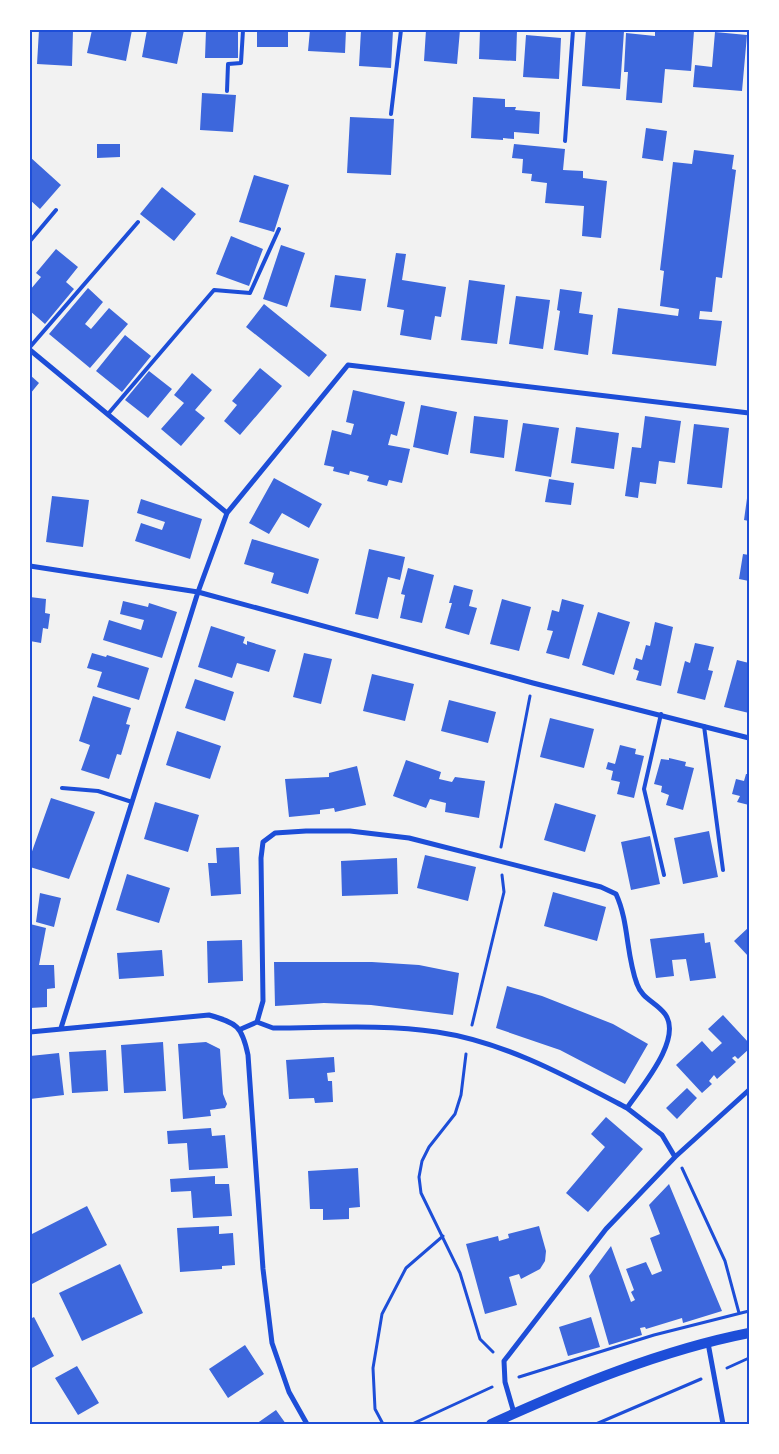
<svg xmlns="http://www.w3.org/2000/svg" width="779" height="1454" font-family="Ubuntu,sans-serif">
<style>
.building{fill:#3d67dc}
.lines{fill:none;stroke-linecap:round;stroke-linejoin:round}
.path{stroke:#1d4ed8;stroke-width:3}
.service{stroke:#1d4ed8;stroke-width:4}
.minor{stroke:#1d4ed8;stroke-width:5}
.secondary{stroke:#1d4ed8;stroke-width:10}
.neatline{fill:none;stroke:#1d4ed8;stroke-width:2}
</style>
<rect width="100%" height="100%" fill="#f2f2f2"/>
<!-- building -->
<path class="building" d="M39,30H73L72,66L37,64Z
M92,30H132L126,61L87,53Z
M147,30H184L177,64L142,57Z
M206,30H238V58H205Z
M257,30H288V47H257Z
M310,30H346L345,53L308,51Z
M361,30H393L391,68L359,66Z
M426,30H460L457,64L424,61Z
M480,30H517L516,61L479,59Z
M586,30L624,31L620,89L582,86Z
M655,30L694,31L691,71L665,69L662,103L626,100L628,72H624L626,33L655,36Z
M715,32L747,35L742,91L693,87L695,65L712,67Z
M526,35L561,38L559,79L523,77Z
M202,93L236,95L233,132L200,130Z
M473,97L505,99V107H516L515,110L540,112L539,134L514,132V139L503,138V140L471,138Z
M350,117L394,119L391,175L347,173Z
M646,128L667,131L663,161L642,158Z
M97,144H120V157L97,158Z
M514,144L565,149L563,170L583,171V178L607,181L601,238L582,236L584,206L545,203L547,183L531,181L532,174L522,173L523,159L512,158Z
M694,150L734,155L732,169L736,170L722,278L716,277L712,312L700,311L699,319L722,321L716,366L612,354L618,308L678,316L679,309L660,306L664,271L660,270L673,162L692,164Z
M30,157L61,185L40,209L30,200Z
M254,175L289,185L274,232L239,222Z
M162,187L196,214L174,241L140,214Z
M231,236L263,249L249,286L216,274Z
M281,245L305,253L287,307L263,299Z
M56,249L78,267L66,282L74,289L45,324L30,311V290L41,277L36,273Z
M396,253L406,254L402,280L446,287L441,317L435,316L431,340L400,335L404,310L387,307Z
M335,275L366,279L361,311L330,307Z
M469,280L505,285L497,344L461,340Z
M88,288L103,302L85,324L91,329L109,308L128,324L90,368L49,334Z
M560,289L582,292L579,313L593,315L588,355L554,350L560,311L557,310Z
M516,296L550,300L543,349L509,344Z
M264,304L327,355L309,377L246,327Z
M125,335L151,356L122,392L96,371Z
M260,368L282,386L240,435L224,421L237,405L232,401Z
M149,371L172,389L148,418L125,400Z
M192,373L212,390L195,410L205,418L181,446L161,429L184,403L174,395Z
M30,375L39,383L30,394Z
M353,390L405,402L397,436L391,434L388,445L410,449L402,483L389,480L387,486L367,481L369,476L350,471L349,475L333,471L334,467L324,465L332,430L351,435L354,424L346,422Z
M421,405L457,412L448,455L413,447Z
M474,416L508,420L504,458L470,453Z
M645,416L681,421L675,463L659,461L656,484L640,482L638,498L625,496L632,447L641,448Z
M523,423L559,428L551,477L515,471Z
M694,424L729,428L722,488L687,484Z
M576,427L619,433L614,469L571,463Z
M274,478L322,504L309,528L282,513L269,534L249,523Z
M549,479L574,483L571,505L545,502Z
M748,491H749V521L744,520Z
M52,496L89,500L83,547L46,542Z
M141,499L202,519L190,559L135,541L141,523L162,530L165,522L137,513Z
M252,539L319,559L308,594L271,583L274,573L244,564Z
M369,549L405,557L400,580L388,577L378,619L355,614Z
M743,554L749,555V581L739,579Z
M408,568L434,575L422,623L400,618L405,595L401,594Z
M454,585L473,590L469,606L477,608L469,635L445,628L452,603H449Z
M30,597L46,599L45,613L50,614L48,629L43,628L41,643L30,641Z
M502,599L531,607L519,651L490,644Z
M562,599L584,605L569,659L546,653L553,631L547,630L552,610L559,612Z
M123,601L148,607L149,603L177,612L162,658L103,640L109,620L141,630L144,620L120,614Z
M598,612L630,622L614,675L582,665Z
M655,622L673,627L661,686L636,680L639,671L633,669L636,658L642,660L646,645L650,646Z
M211,626L245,637L243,643L247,645V641L276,650L269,672L237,663L232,678L198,667Z
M695,643L714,647L708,670L713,671L705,700L677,693L685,661L690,663Z
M92,653L106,657L107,655L149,668L139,700L97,687L102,672L87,668Z
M304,653L332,659L321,704L293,697Z
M737,660L749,663V713L724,707Z
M372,674L414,684L405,721L363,711Z
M195,679L234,692L225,721L185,708Z
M93,696L131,708L126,724L130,725L121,755L117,754L109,779L81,770L90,745L79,741Z
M449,700L496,712L488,743L441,731Z
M550,718L594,729L584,768L540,757Z
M177,731L221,746L210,779L166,765Z
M620,745L636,749L635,754L644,756L634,798L617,794L620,782L611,780L613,771L606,769L608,762L615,764Z
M669,758L686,762L685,766L694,768L683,810L666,805L669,795L661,792L662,786L654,784L661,759L669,760Z
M406,760L441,772L439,779L452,782L455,777L485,781L479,818L445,812L446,803L430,799L426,808L393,796Z
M357,766L366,805L335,812L334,808L320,810V814L289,817L285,779L329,777V773Z
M746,774H749V805L737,802L740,796L732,794L736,779L744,781Z
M51,798L95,812L69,879L30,867V857Z
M155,802L199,815L188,852L144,839Z
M555,803L596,815L585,852L544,840Z
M709,831L718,877L683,884L674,838Z
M650,836L660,884L631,890L621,842Z
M239,847L241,894L211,896L208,863H217L216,848Z
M425,855L476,867L468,901L417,888Z
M397,858L398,894L342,896L341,861Z
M127,874L170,888L159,923L116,910Z
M553,892L606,907L597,941L544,926Z
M40,893L61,898L54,927L36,922Z
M30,924L46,928L39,965H54L55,988L47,989V1007L30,1008Z
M749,927V957L734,941Z
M704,933L705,943L710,942L716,978L690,981L686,959L672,960L674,976L656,978L650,939Z
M242,940L243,981L208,983L207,941Z
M162,950L164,976L119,979L117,953Z
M274,962H372L419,965L459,973L453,1015L371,1005L324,1003L275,1006Z
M507,986L542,996L613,1024L648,1044L625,1084L560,1050L496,1028Z
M723,1015L749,1043V1049L738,1059L735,1056L732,1058L736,1062L717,1079L714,1075L709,1081L712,1084L702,1093L676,1065L702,1041L712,1052L722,1043L708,1029Z
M163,1042L166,1091L124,1093L121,1045Z
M206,1042L220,1049L223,1094L227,1104L225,1108L210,1110L211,1116L183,1119L178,1044Z
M106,1050L108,1091L72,1093L69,1052Z
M59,1053L64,1095L30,1099V1056Z
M334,1057L335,1072L327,1073L328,1081H332L333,1102L315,1103L314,1098L289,1099L286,1060Z
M687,1088L697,1098L677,1119L666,1108Z
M606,1117L643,1149L588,1212L566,1193L605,1147L591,1134Z
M211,1128L212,1136L225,1135L228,1168L189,1170L187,1143L168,1144L167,1131Z
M358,1168L360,1207L349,1208V1219L323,1220V1209H310L308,1171Z
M215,1176V1184H229L232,1216L193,1218L191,1191L171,1192L170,1179Z
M669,1184L722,1311L683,1323L682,1318L646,1329L645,1327L640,1328L642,1335L609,1345L589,1276L611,1246L631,1302L635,1300L631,1292L634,1290L626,1269L646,1262L652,1275L662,1271L650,1238L660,1234L649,1205Z
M87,1206L107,1245L30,1285V1235Z
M219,1226V1234L233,1233L235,1265L222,1266V1269L180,1272L177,1228Z
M539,1226L546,1251L545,1261L540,1269L521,1279L519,1274L509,1277L517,1305L485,1314L466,1244L498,1236L499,1241L509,1238L508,1234Z
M120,1264L143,1313L82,1341L59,1293Z
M34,1317L54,1356L30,1369V1319Z
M591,1317L600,1347L568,1356L559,1327Z
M245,1345L264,1374L228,1398L209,1369Z
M77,1366L99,1403L78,1415L55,1378Z
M276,1410L286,1424H256Z"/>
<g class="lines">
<!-- path -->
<path class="path" d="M501,847L530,696
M472,1025L504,892L502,875
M466,1054L461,1095L455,1114L429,1147L422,1161L419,1177L421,1193L460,1273L480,1339L493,1352
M682,1168L725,1261L739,1313
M727,1368L749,1358
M519,1377L654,1335L749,1311
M383,1424L375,1409L373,1368L382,1314L406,1268L443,1236
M412,1424L492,1387
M596,1424L701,1379"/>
<!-- service -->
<path class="service" d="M227,91L228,64L241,63L243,30
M391,114L401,30
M565,141L573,30
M30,241L56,210
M30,347L138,222
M108,414L214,290L250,293L279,229
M661,714L644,789L664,875
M704,726L723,870
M62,788L98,791L132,802"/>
<!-- minor -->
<path class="minor" d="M30,350L227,513L198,592L61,1028
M227,513L348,365L749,413
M30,566L198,592L533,683L749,738
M241,1029L257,1022
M30,1032L209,1015C237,1023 242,1026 248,1055L263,1269L272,1343L289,1392L307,1424
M627,1108C568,1077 505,1042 437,1032C383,1024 327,1028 273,1028L257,1022L263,1001L261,858L263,842L275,833L306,831H350L409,838L601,887L616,894C629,922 626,955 637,984C642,999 656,1002 665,1014C683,1039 642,1086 627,1108L662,1135L675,1157
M708,1343L723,1424
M514,1413L505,1382L504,1361L606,1229L675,1157L749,1090"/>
<!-- secondary -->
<path class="secondary" d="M491,1424C572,1387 662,1350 749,1333"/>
</g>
<!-- border -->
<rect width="779" height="1454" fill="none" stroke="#ffffff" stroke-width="62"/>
<rect x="31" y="31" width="717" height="1392" class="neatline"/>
</svg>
